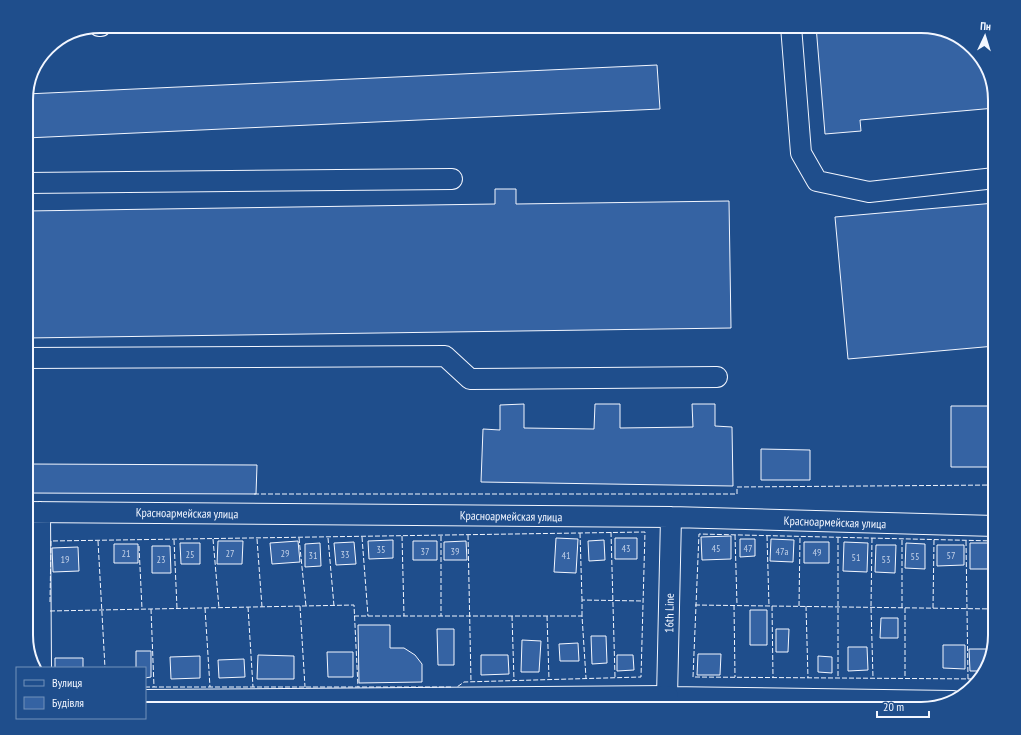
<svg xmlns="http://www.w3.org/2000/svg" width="1021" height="735" font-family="'PT Sans Narrow',sans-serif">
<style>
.building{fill:#3563a3;stroke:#f2f6ff}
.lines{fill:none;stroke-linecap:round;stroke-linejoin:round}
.minor-casing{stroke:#f2f6ff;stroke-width:22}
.major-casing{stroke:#f2f6ff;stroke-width:24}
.minor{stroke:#1f4e8c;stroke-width:20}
.major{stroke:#1f4e8c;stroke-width:22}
.fence{stroke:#f2f6ff;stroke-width:1;stroke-dasharray:5 2;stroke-linecap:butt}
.labels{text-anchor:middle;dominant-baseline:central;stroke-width:3;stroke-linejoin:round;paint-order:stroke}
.number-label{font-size:10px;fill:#c3d1e8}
.street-label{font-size:12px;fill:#f2f6ff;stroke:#1f4e8c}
.rim{fill:none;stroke:#f2f6ff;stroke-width:2}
</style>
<rect width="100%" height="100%" fill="#1f4e8c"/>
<!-- building -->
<path class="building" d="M816,26H921L966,41L987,67L995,100V108L860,120L861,131L825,134Z
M657,65L660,109L26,138V94Z
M495,189H516V204L729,201L731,328L26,338V211L495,204Z
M995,203V346L848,359L835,217Z
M524,404V428L594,429L595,404H620V428L693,427L692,404H715V426L732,427L733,486L481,482L483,429L500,430V405Z
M951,406H995V467H951Z
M761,449L810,450V480H761Z
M26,464L257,465L256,494L26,493Z
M731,536V559L702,560L701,537Z
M556,538L578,539L576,573L554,572Z
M615,538H637V559H615Z
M740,539H755V556L740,557Z
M771,539L794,540L793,562L770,561Z
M393,540V558L369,559L368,541Z
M604,540L605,560L589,561L588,541Z
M218,541H243L242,564H217Z
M298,541L300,562L272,564L270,543Z
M413,541H437V560H413Z
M466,541L467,560H444V542Z
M354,542L356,564L336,565L334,543Z
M804,542H829V563H804Z
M844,542L868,543L867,572L843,571Z
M180,543H200V564H181Z
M320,543L321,566L305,567V544Z
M906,543L925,544V569L905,568Z
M970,543H989V569H970Z
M114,544H138V563H114Z
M876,545H896L895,573L875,572Z
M937,545H964V565L937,566Z
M152,546H170L171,573H152Z
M78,547L79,571L53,572L52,548Z
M750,610H767V645H750Z
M881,618H898V638H880Z
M358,625H390V648H404L415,655L422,664V682L359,683Z
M437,629H454V665H438Z
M776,629H789L788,652H776Z
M591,636H606L607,663L592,664Z
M522,640L541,641L539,672H521Z
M578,643L579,661H560L559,644Z
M943,645H965V669L943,668Z
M848,647H867L868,670L848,671Z
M969,649H988V655L983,671H970Z
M136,651H151V677L145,678V668H136Z
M327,652H353V677H328Z
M698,654H721L720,675H697Z
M258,655L294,656V679H257Z
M481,655H508L509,674L481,675Z
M617,655H633L634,670L617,671Z
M200,656V678L171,679L170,657Z
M818,656L832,657V673L818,672Z
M55,658H83V668H55Z
M244,659L245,677L219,678L218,660Z"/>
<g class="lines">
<defs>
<path id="minor" d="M99,26H101
M791,26L801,153L817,181L869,192L995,178
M26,183L452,179
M26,358L445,356L470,379L717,377
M26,512L671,517L995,526
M40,512L41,668
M671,517L667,697L953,701"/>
<path id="major" d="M145,701L667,697V709"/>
</defs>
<!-- minor casing -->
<use href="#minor" class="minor-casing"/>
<!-- major casing -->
<use href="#major" class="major-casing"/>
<!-- minor -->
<use href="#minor" class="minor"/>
<!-- major -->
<use href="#major" class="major"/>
<!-- fence -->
<path class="fence" d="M254,494H737V487L995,485
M611,532L615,677
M580,533L582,600
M468,535L471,682
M735,535L737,605
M402,536L404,616
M441,536V616
M767,536L769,606
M362,537L368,616
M299,538L306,606
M328,538L334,606
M838,538V678
M872,538L871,607L873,678
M213,539L219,608
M257,539L262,607
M26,540H33
M174,540L177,608
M98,541L105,668
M966,541L968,679
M139,546L142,609
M50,602L51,541L645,532L641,677L464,682L457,687
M695,605L995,609
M734,605L735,677
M300,606L305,687
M772,606L773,677
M799,606L800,537
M806,606L808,678
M248,607L253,687
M205,608L210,687
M902,608V539
M905,608V678
M933,608L934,540
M151,609L154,687
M50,611L354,605L358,687
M26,613H33
M354,616H582L586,678
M512,616L514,680
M547,616L549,679
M582,616V600L643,601
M980,679L693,677L699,534L995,541
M145,687H451"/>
</g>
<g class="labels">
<!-- number labels -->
<g class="number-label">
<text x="626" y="548">43</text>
<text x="716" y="548">45</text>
<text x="748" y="548">47</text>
<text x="381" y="549">35</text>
<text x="425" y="551">37</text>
<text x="455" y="551">39</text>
<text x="782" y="551">47а</text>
<text x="817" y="552">49</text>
<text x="126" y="553">21</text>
<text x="230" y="553">27</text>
<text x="285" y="553">29</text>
<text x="190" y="554">25</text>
<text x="345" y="554">33</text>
<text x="313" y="555">31</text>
<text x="566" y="555">41</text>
<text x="951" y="555">57</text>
<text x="915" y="556">55</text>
<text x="856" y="557">51</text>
<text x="65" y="559">19</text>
<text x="161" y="559">23</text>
<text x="886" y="559">53</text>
</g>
<!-- street labels -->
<g class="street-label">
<text transform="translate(187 513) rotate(1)">Красноармейская улица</text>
<text transform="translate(511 516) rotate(1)">Красноармейская улица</text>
<text transform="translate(835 522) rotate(2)">Красноармейская улица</text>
<text transform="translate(669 613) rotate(-89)">16th Line</text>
</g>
</g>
<!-- crop -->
<path d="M0 0H1021V735H0ZM100 33H921A67 67 0 0 1 988 100V635A67 67 0 0 1 921 702H100A67 67 0 0 1 33 635V100A67 67 0 0 1 100 33Z" fill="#1f4e8c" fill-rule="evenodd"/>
<path class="rim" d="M100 33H921A67 67 0 0 1 988 100V635A67 67 0 0 1 921 702H100A67 67 0 0 1 33 635V100A67 67 0 0 1 100 33Z"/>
<!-- legend -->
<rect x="16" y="667" width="130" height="52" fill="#1f4e8c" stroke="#7391ba"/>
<rect x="24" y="680" width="20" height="6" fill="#1f4e8c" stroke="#7391ba"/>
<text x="52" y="687" font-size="12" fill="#f2f6ff">Вулиця</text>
<rect x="24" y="697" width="20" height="12" fill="#3563a3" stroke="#7391ba"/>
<text x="52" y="707" font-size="12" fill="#f2f6ff">Будівля</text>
<!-- north arrow -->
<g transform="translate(985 36) rotate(4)" stroke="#1f4e8c" stroke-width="3" paint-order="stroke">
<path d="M0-3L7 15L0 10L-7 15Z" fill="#f2f6ff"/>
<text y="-6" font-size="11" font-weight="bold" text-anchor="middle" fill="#f2f6ff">Пн</text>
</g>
<!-- scale -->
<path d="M877 711v6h52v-6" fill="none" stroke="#f2f6ff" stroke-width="2"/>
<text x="883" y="711" font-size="12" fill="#f2f6ff" stroke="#1f4e8c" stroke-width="3" paint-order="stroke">20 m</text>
</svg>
